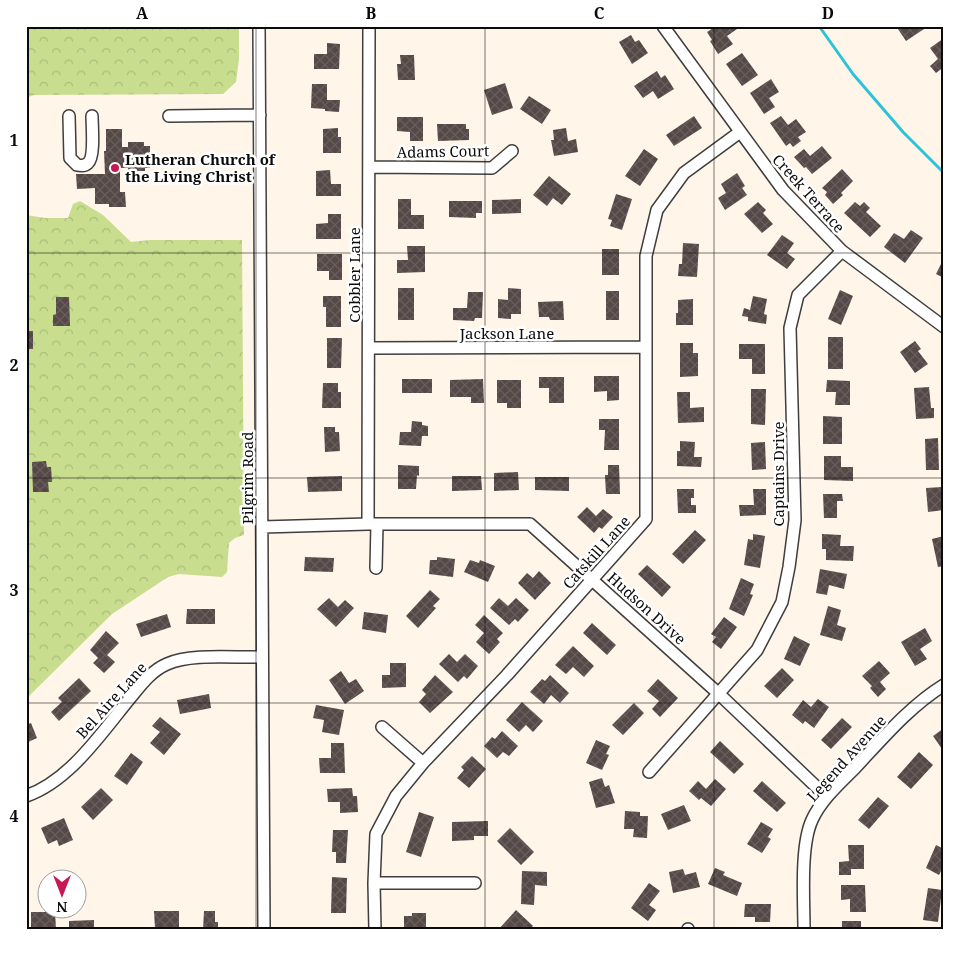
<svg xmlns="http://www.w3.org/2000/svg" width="970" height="956" font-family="'Noto Serif',serif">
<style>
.forest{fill:url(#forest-crowns)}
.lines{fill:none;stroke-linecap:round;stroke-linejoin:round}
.stream{stroke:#2bc3d7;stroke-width:3}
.building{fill:url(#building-cross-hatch)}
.minor-casing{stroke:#3e3e3e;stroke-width:14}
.minor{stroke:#fff;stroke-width:11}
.grid{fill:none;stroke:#0b0b0b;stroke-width:1;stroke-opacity:0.55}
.poi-dot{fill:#c51952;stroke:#fff;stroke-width:2}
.labels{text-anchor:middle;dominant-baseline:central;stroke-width:5;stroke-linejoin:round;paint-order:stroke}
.street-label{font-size:15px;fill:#0b0b0b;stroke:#fff}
.poi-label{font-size:15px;font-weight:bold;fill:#0b0b0b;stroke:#fff;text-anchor:start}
.neatline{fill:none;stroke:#0b0b0b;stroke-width:2}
.grid-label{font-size:16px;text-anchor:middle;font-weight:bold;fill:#0b0b0b}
</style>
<defs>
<pattern id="forest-crowns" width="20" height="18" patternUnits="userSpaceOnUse" patternTransform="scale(1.25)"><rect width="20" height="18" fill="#c8de8e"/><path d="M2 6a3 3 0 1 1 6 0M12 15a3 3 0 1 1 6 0" fill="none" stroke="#aabd79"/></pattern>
<pattern id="building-cross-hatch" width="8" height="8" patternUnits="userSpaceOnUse" patternTransform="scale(1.25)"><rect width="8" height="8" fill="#554847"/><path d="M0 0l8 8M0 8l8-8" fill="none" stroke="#685e5d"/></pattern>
</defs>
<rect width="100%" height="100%" fill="#fff5e9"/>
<!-- forest -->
<path class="forest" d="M26,26H239V59L236,82L223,94L34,95L26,98Z
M80,201L103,215L131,242L150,240H242L244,535L235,538L229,543L227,572L222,577L179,574L168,577L112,614L26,699V215L45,218H68L73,204Z"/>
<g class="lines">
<!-- stream -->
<path class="stream" d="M819,26L853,74L903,132L944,173"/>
</g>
<!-- building -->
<path class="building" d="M716,26H735L737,29L727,36L733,44L718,54L710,41L712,40L707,32Z
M896,26H922L924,29L906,41Z
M631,35L635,42L639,40L648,53L632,64L619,42Z
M944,38V67L936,73L930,66L938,59L930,48Z
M327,43L340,44L339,69H314V54H327Z
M742,53L758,75L742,86L726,64Z
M400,55H414L415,80H398L397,64H401Z
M657,71L661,78L665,75L674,89L658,99L653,91L643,98L634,86Z
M771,79L779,92L769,98L775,107L764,114L750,93Z
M505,83L513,108L492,115L484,90Z
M312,84H327V100H340L339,112L325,111V109L311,108Z
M529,96L551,110L542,124L520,109Z
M694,116L702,128L674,146L666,135Z
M781,116L788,125L796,119L806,132L798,137L801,141L793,147L790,143L786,146L770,123Z
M397,117H423V141H410V132L397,131Z
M437,124H466V129H469V140L438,141Z
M338,128V137H341V153H323V129Z
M566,128L568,141L576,139L578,152L554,156L551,140H554L553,130Z
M106,129H122V147H128V142H144V146H150V168H145V171H128V168H120V192H125L126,207H109V204H95V188L77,189L76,174H105L104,151H106Z
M822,146L832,158L812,174L806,167L804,168L794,157L804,149L810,156Z
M644,149L658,159L640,186L625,176Z
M842,169L853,181L841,193L843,195L833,204L825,195L827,192L822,188Z
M330,170L331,184H341V196H316V171Z
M737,173L745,186L742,188L747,195L725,210L718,198L726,193L721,184Z
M549,176L571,194L562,205L553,198L547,206L533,195Z
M616,194L632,199L622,230L610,226L612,220L608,219Z
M398,199H411V215H424V229H398Z
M521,199V213L492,214V200Z
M449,201H482V213H476V218L449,217Z
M758,202L766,210L763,213L773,224L762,233L744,214Z
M855,202L860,206L864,202L870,208L866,212L881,226L870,237L844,213Z
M328,214H341V239H316V224L328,223Z
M911,230L923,238L905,263L884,247L894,233L904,239Z
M782,235L794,243L787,253L795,259L787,269L767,255Z
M683,243L699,244L697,277L678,276L679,264H682Z
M407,246H425V272L397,273V260H408Z
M602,249H619V275H602Z
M317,254H342V280H329V271H317Z
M944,258V278L936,274Z
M398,288H414V320H398Z
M508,288L521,289V314H511V319L498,318V299L508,300Z
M840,290L853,296L841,325L828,319Z
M606,291H619V320H606Z
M468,292H483L482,318H475L474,321L453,320V308H467Z
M323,296H341V327H326V307H323Z
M753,296L767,299L764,314L767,315L766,324L748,321V317L742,316L744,308L750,310Z
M56,297H69L70,326H53V315L56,314Z
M693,299V325H676V313H678V300Z
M563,301L564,320H550L549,317H539L538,302Z
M26,331H33V349H26Z
M828,337H843V369H828Z
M327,338H342L341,368H327Z
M915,341L921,349L918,351L928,364L915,373L900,352Z
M680,343H693V353H698V376L680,377Z
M739,344H765V374H752V359H739Z
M594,376H619V400L607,401V391L594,392Z
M539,377H564V403H549V388H539Z
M402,379H432V393H402Z
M483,379L484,403H471V397H450V380Z
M497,380H521V408H507V403H497Z
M827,380L850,381V405H835L836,392H826Z
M323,383H338V392H341V408H322Z
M929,387L931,408H934V418L916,419L914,388Z
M751,389H766L765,425L751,424Z
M677,392H690V408L704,407V422L678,423Z
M823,416L842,417V444H823Z
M599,419H619V450H604L605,430H599Z
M412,421L422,422V425L428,426V436H422L421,446L399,445L400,432H411Z
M324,427H335V432H339L340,451L325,452Z
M938,438L939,470H926L925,439Z
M680,441L695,442L694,457H702L701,467L677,466V451H680Z
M765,442L766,469L752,470L751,443Z
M824,456H841V467H853V481L824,480Z
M46,461L47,467H51L52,482H48L49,492H33L32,462Z
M398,465L419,466V476L417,475L416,489H398Z
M608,465H619L620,494H606L605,475H608Z
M518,472L519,490L494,491V473Z
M342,476V491L308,492L307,477Z
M452,476H481L482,490L452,491Z
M535,477H569V491L535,490Z
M942,487L944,510L928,512L926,488Z
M677,489H694V498H691V505H696V513H678Z
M753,489H766V515L740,516L739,505H754Z
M823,494H842L843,501H837V518H824Z
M587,507L596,516L603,509L613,517L602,529L599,527L594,533L577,517Z
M695,530L706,540L683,564L672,554Z
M753,534L765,536L760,568L744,565L748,539L753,540Z
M822,534L841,535L840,546H854L853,561L826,560V549H822Z
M944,536V566L938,567L932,539Z
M305,557L334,558L333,572L304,571Z
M437,557L455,559L453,577L429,574L430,560H437Z
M470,560L479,563L480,560L495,566L488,582L464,572Z
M647,565L671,587L662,597L638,574Z
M820,569L847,574L844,589L829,585L827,595L816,593Z
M539,571L551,583L535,600L518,583L527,573L533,578Z
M741,578L754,584L750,594L753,595L744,616L729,609Z
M430,590L440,599L433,606L436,608L418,628L406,616Z
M329,598L338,607L345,600L354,608L336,627L317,609Z
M499,598L508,606L516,598L529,610L518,622L515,619L509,625L490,608Z
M828,606L841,610L837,625L846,628L842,641L820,635Z
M187,609H215V624H186Z
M364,612L388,615L386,633L362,629Z
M167,614L171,627L141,637L136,624Z
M484,615L503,633L497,639L500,642L489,654L476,642L484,633L475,625Z
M724,617L737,627L721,649L712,642L716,637L711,634Z
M592,623L616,645L607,655L583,633Z
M925,628L932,641L920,649L927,659L915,666L901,642Z
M106,631L119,643L107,655L115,662L104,673L93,663L98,658L90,650Z
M794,636L810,644L800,666L784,659Z
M573,646L594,666L584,677L573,667L566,674L555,665Z
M449,654L457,662L465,654L478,666L467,679L464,676L458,682L439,664Z
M879,661L890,673L880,682L886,689L878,697L870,688L872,686L862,676Z
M390,663H406V687L382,688V675H390Z
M782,668L794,680L777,698L764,686Z
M341,671L349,683L356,679L364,691L345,704L329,680Z
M435,675L453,692L430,713L419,702L426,694L422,690Z
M550,675L569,693L560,703L551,695L544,704L530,692L542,679L545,681Z
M79,678L91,691L59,721L51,712L62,702L58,698Z
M658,679L678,698L660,717L652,709L659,701L647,691Z
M209,694L211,708L180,714L177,700Z
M818,699L829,707L814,728L805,721L803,724L792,715L803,700L811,707Z
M522,702L543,721L533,732L526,725L519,732L506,720Z
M634,703L644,713L623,735L612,725Z
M316,705L344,710L339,735L322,732L324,720L313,718Z
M160,717L181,734L164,755L150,743L160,732L152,726Z
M842,718L852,727L831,749L821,740Z
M31,723L37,738L26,743V725Z
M944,728V748L942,749L933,736Z
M502,731L518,746L509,756L503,752L497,758L484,746L492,737L495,739Z
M596,740L610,746L606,754L609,755L602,770L586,763Z
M720,741L744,764L734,774L710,752Z
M331,743H344L345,773H320L319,758H331Z
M919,752L933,765L911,789L897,777Z
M131,753L143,762L127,785L114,776Z
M472,756L486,769L469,788L457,778L464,770L461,767Z
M602,778L605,787L609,785L615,803L596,808L589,782Z
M715,779L726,789L711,806L701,798L699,800L689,791L698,781L706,789Z
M762,781L786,803L777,812L753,791Z
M101,788L113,800L93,820L81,807Z
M352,788L353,796H357L358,812L340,813V802H328L327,789Z
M878,797L889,806L869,829L858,820Z
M684,805L691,821L668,830L661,814Z
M625,811L640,812V816H648L647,838L633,837L634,829H624Z
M419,812L434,817L421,857L406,852Z
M64,818L73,840L59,846L57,840L48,844L41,828Z
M488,821V836H474V840L452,841V822Z
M761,822L773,829L768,837L771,839L762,853L747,844Z
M510,828L534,852L521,865L497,841Z
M333,830H348L346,863H336V852H332Z
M848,845H864V869H851V875H839V862L849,861Z
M936,845L944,849V865L939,875L926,868Z
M715,868L725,872L723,875L742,883L737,896L708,884Z
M683,869L685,875L696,872L700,887L673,893L669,872Z
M522,871L547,872V886L535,885L534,905L521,904Z
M332,877L347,878L346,913H331Z
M649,883L660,891L649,905L656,910L648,921L631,908Z
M841,885H865L866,912H850V899L841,900Z
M928,888L942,890L938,922L923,920Z
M745,904H771L770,922H755V917H744Z
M516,910L533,926L529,930H498Z
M154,911H179V930L155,928Z
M204,911H215V922H218V930H203Z
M31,912H55L56,929L31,930Z
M412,913H426V930H404V916H412Z
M94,920V930H69V921Z
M842,921H861V930H842Z"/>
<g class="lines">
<defs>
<path id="minor" d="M259,26L264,930
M663,26L783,190L842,251L944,327
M69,116L70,158L77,165C81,166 85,166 88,163C95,157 92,125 92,116
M169,116L260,115
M369,167L492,168L512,151
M369,348L646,347
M368,524L369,26
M262,527L368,524H530L719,694L827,797
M376,568L377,524
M382,727L423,763
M649,772L757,650L782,602L789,567L795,520L790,328L798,295L842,251
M26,796C70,781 102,732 131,697C141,685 151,671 167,664C191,653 235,658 262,657
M374,883H475
M688,929V930
M375,930L374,883L376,834L396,796L423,763L507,675L646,519V256L657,210L684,173L740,132
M804,930C804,900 800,846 812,820C821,800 840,783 855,768C883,738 910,706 944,685"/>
</defs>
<!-- minor casing -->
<use href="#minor" class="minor-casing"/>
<!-- minor -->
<use href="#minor" class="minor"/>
</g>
<!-- grid -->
<path class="grid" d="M256,26V930M485,26V930M714,26V930M26,253H944M26,478H944M26,703H944"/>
<!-- markers -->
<circle class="poi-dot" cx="115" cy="168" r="5"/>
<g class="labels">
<!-- street labels -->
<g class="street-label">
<text transform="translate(443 151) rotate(-1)">Adams Court</text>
<text transform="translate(809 193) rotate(48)">Creek Terrace</text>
<text transform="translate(354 275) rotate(-90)">Cobbler Lane</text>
<text x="507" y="333">Jackson Lane</text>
<text transform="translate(778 474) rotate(-90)">Captains Drive</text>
<text transform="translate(247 478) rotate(-90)">Pilgrim Road</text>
<text transform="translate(596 552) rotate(-48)">Catskill Lane</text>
<text transform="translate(647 608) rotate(42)">Hudson Drive</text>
<text transform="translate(111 700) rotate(-48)">Bel Aire Lane</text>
<text transform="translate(846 758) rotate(-48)">Legend Avenue</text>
</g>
<!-- poi labels -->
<g class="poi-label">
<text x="125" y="159">Lutheran Church of<tspan x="125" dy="17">the Living Christ</tspan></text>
</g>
</g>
<!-- border -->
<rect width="970" height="956" fill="none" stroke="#ffffff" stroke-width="55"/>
<!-- north arrow -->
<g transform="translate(62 894) rotate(180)"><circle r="24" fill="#ffffff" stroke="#9d9d9d"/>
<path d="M0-4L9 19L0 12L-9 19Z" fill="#c51952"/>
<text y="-8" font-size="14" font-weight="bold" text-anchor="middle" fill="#0b0b0b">N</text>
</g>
<rect x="28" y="28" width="914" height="900" class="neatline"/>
<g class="grid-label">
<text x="142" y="19">A</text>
<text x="371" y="19">B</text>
<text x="599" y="19">C</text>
<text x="828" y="19">D</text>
<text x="14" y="146">1</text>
<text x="14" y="371">2</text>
<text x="14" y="596">3</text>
<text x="14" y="822">4</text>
</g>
</svg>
